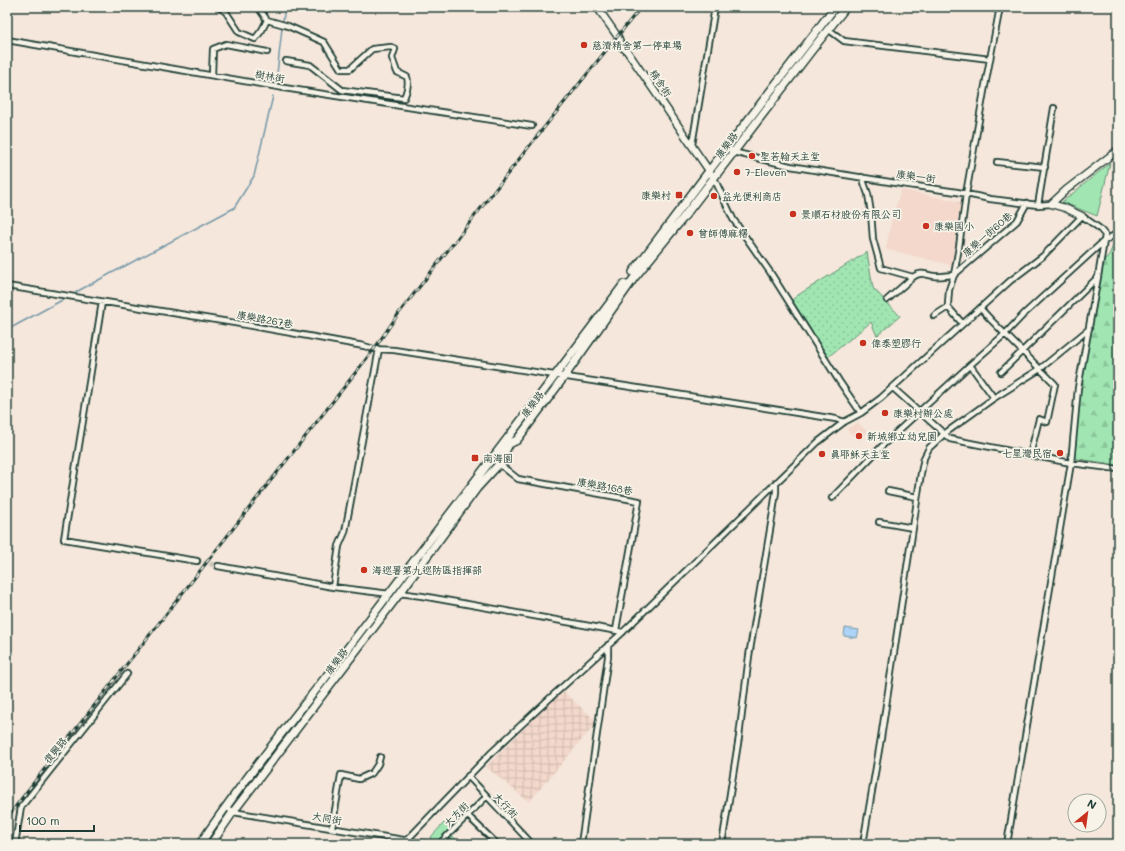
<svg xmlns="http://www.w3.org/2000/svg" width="1125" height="851" font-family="Mali,'LXGW WenKai TC',sans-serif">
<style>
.built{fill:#f3d8cb}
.industrial{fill:url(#industrial-grid)}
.grass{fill:url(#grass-dots);stroke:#609273}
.forest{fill:url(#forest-firs);stroke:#609273}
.park{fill:#a1e6b2;stroke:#609273}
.water{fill:#add3f6;stroke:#7497a8}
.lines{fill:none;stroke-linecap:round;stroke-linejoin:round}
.stream{stroke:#7497a8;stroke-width:1.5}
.street-tunnel{stroke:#cac5ba;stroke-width:4.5;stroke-dasharray:4.5 2;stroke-linecap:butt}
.street-casing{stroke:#1f3d34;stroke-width:8}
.secondary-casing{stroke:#1f3d34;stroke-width:9}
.primary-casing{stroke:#1f3d34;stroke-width:10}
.street{stroke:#f7f3e8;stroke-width:4.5}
.secondary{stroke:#f7f3e8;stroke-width:6}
.primary{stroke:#f7f3e8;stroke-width:7}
.rail-casing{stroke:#1f3d34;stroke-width:3}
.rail{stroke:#f7f3e8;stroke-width:1.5;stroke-dasharray:4.5;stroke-linecap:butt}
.poi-dot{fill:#c8321e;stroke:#f7f3e8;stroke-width:1.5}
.labels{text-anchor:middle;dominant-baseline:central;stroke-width:3.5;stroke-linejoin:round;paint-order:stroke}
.poi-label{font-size:10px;fill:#1f3d34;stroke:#f7f3e8;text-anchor:start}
.street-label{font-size:10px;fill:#1f3d34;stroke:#f7f3e8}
</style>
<defs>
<pattern id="industrial-grid" width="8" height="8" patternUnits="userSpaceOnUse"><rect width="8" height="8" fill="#f3d8cb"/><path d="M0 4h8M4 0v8" fill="none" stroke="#d0baaf"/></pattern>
<pattern id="grass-dots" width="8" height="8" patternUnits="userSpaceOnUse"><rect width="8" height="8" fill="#a1e6b2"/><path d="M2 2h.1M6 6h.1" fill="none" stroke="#8ac69a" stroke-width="1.8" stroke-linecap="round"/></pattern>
<pattern id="forest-firs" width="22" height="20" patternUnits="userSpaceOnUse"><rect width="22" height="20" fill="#a1e6b2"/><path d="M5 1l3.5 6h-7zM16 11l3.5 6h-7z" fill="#8ac69a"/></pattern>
</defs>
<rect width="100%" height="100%" fill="#f5e7db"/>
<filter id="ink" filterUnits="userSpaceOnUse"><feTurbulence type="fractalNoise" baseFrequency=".025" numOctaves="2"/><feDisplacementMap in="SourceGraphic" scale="8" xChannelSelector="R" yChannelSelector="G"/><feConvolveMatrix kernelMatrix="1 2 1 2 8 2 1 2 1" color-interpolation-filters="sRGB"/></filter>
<g filter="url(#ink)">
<!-- built -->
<path class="built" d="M901,190L966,203L954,266L886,249L892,218Z
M858,423L867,431L860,441L846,429Z"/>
<!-- industrial -->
<path class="industrial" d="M562,690L597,722L529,802L486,767Z"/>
<!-- grass -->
<path class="grass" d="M867,252L873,288L900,316L877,336L871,322L828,357L792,300L798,295Z"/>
<!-- forest -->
<path class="forest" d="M1118,235V465L1072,458L1068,454L1101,263L1109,255Z"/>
<!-- park -->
<path class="park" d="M1110,163L1097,216L1062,202Z
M444,823L450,828L437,844L430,838Z
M451,835L461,844H442Z"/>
<!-- water -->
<path class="water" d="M845,628L859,630L857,638L844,636Z"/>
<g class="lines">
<!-- stream -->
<path class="stream" d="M283,21L285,7
M277,74L282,28
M76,292L234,208L254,176L273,96
M7,330L66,298"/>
<!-- street-tunnel -->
<path class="street-tunnel" d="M197,561L218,566"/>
<defs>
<path id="street" d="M219,7L226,12L239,32L255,39L262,30L267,20L288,26L324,42L341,69H350L372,49L391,47L395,49L392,58L397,72L407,77C409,83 407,91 404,98L342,90L310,65L286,61
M258,7L267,20
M985,7L999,9
M828,29L844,41L990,59
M7,40L284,88L532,126
M212,75L213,49L226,44L267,52
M692,145L715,7
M727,147L733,152L790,166L902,184L957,192L990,199L1038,205L1051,204
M997,162L1045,167
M862,177L868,194L871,213L873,239L881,268L913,277C921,271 926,275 934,276C940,277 947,275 954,275
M714,178L733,219L770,272L839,381L861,413
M1038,205L1054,108
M954,275L1017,221L1027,203
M7,286L241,324L364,346L374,349L394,350C541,372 689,397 836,419L844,422
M887,300L913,277
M102,302L64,539L197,561
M980,308L991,320L1055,384L1047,422L1039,419L1030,455
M934,316L948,307
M962,323L948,307V304L949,290L954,275L959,247L966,194L984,91L1000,7
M970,365L994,398
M1001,372L1098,277
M892,387L950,439L1071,463L1118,469
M493,459L518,479L639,501L616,630
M888,491L917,497
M832,498L885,443L970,365L1005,334L1024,314L1104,241L1118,233
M879,522L913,528
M218,566L333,587L390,594
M333,587L339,546L345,532L379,349
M399,593L422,596L623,632
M468,776L532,844
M226,807L233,812L428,844
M468,816L497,844
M332,828L341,775L359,779L372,773L378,764L380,757
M407,840L490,754L549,699L623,632L818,442L844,422L861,413L881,398L1010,281L1043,256L1082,216L1099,228L1105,235L1098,277L1078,388L1071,463L1007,844
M15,844L21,807L127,674
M439,844L486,797
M581,844L608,657V645
M722,844L739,737L749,656L773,512L776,492V482
M863,844L881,738L913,528L921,473L924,458L929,448L944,434L994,398L1040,369L1089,329"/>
<path id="secondary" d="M597,7L618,37L622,47L627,51L714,178
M1051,204L1066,190L1118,150
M1051,204L1065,208L1082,216
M403,844L407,840"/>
<path id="primary" d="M633,272L709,171L835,7
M200,844C241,783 287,727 332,669C429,540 528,413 624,284
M211,844L233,812L400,593L477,488L499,464L509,444L517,440L564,377L634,278L683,218L811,51L846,7"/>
</defs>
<!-- street casing -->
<use href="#street" class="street-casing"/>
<!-- secondary casing -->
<use href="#secondary" class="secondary-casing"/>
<!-- primary casing -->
<use href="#primary" class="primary-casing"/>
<!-- street -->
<use href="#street" class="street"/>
<!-- secondary -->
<use href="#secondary" class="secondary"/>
<!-- primary -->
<use href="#primary" class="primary"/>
<defs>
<path id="rail" d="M7,818L28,790L374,349L399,313L534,140L641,7"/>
</defs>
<!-- rail casing -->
<use href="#rail" class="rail-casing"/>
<!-- rail -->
<use href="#rail" class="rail"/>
</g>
</g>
<!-- markers -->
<g class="poi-dot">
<circle cx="584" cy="45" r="4"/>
<circle cx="752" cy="156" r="4"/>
<circle cx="737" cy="172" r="4"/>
<rect x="675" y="191" width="8" height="8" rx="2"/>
<circle cx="714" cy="196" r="4"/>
<circle cx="793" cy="214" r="4"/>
<circle cx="926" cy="226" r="4"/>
<circle cx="690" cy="233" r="4"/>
<circle cx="863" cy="343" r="4"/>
<circle cx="885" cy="413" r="4"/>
<circle cx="859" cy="436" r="4"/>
<circle cx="1060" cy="453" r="4"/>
<circle cx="822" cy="454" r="4"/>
<rect x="471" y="454" width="8" height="8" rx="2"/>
<circle cx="364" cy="570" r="4"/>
</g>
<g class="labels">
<!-- poi labels -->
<g class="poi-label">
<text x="592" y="45">慈濟精舍第一停車場</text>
<text x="760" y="156">聖若翰天主堂</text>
<text x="745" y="172">7-Eleven</text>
<text x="671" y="195" text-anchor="end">康樂村</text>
<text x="722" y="196">益光便利商店</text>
<text x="801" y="214">景順石材股份有限公司</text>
<text x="934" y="226">康樂國小</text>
<text x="698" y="233">曾師傅麻糬</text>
<text x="871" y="343">偉泰塑膠行</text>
<text x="893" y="413">康樂村辦公處</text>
<text x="867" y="436">新城鄉立幼兒園</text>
<text x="1052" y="453" text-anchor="end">七星灣民宿</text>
<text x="830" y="454">真耶穌天主堂</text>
<text x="483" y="458">南海園</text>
<text x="372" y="570">海巡署第九巡防區指揮部</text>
</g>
<!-- street labels -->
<g class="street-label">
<text transform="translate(270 76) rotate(10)">樹林街</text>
<text transform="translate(661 83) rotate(56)">精舍街</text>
<text transform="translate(726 145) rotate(-53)">康樂路</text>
<text transform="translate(916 176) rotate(8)">康樂一街</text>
<text transform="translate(987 234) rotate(-41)">康樂一街60巷</text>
<text transform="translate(265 319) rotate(10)">康樂路267巷</text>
<text transform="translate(532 404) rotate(-53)">康樂路</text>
<text transform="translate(605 486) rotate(10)">康樂路168巷</text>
<text transform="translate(336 661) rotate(-53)">康樂路</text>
<text transform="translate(55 750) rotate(-51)">復興路</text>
<text transform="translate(506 805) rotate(47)">大行街</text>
<text transform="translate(456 814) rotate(-45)">大方街</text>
<text transform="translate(327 818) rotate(10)">大同街</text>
</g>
</g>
<!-- margin -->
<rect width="1125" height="851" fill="none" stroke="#f7f3e8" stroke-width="24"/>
<rect x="12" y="12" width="1101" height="827" fill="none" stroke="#1f3d34" stroke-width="1.5" filter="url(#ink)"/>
<!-- north arrow -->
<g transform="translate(1087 813) rotate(29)"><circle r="19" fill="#f7f3e8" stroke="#a1aaa0"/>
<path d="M0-3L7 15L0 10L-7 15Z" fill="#c8321e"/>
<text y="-6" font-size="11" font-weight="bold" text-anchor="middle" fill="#1f3d34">N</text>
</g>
<!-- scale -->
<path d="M20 825v6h74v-6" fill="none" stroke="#1f3d34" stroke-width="2"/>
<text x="26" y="825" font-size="12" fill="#1f3d34" stroke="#f7f3e8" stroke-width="3" paint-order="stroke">100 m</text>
</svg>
